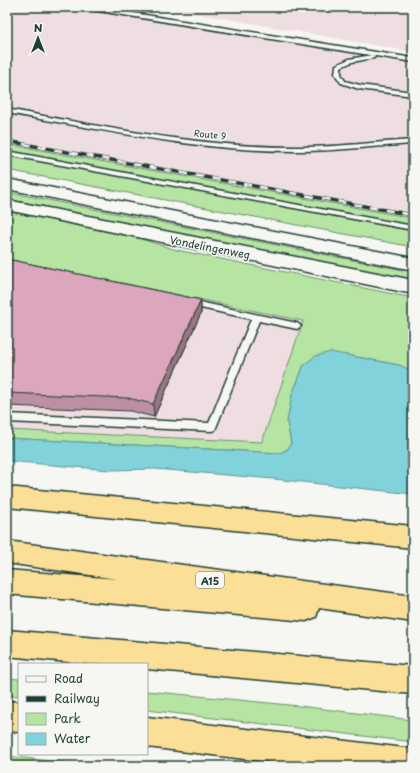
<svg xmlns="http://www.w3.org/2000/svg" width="420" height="773" font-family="'Playpen Sans',sans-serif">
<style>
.built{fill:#eedee2}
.green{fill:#b6e4a2;stroke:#6a906b}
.water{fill:#81d2da;stroke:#5a9698}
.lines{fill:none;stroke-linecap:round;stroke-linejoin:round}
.lane-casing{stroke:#1f3d34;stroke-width:3}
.secondary-casing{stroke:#1f3d34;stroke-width:3}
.highway-casing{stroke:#1f3d34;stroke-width:3}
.lane{fill:#f6f6f2;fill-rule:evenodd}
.secondary{fill:#f6f6f2;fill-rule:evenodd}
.highway{fill:#fbdf96;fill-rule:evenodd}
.rail-casing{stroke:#1f3d34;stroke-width:3.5}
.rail{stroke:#f6f6f2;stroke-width:2.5;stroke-dasharray:8;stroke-linecap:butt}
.wall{fill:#bd8fa3;stroke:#1f3d34}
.shaded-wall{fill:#9a7484;stroke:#1f3d34}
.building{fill:#dca6bd;stroke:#1f3d34}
.labels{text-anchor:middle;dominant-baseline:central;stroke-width:3;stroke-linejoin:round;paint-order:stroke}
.far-street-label{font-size:9px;fill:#1f3d34;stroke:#f6f6f2}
.shield{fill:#f6f6f2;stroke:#60746d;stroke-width:1}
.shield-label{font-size:10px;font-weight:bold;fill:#1f3d34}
.street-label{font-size:11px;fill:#1f3d34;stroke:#f6f6f2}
</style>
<rect width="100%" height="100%" fill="#f6f6f2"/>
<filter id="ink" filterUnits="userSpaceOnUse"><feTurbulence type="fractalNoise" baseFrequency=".025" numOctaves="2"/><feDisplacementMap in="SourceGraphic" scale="8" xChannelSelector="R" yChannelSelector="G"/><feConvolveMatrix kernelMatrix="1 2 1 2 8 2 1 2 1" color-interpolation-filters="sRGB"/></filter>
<g filter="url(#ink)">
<!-- built -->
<path class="built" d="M7,7H92L413,60V224L7,149Z
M160,7H413V52Z
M7,259L303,321L263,442L7,430Z"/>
<!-- green -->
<path class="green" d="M7,144L413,218V226L7,151Z
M7,155L413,231V247L7,170Z
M7,192L413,272V280L7,199Z
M7,211L134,237L177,250L413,298V375L408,369L399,365L347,355L304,365L292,395L287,422L291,443L288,449L280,453L7,438V430L262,442L303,321L7,259Z
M7,678L19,679V696L7,695Z
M147,691L299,706L413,720V742L147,710Z
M7,756L94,766H7Z"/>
<!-- water -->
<path class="water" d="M331,352L399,365L408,369L413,375V494L274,479L155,469L110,470L7,461V438L280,453L288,449L291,443L287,422L292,395L304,365L315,356Z"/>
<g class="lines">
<defs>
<path id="lane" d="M83,7H96L413,58V62L86,9Z
M372,55L375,57L374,58L352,62L341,67V74L345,81L360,85L413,92V96L359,89L341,83L335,74L336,65L349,59Z
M7,109C104,127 202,148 301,147C338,147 376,142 413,140V144C376,146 338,151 301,151C202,152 104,130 7,113Z
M7,151L413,226V230L7,155Z
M190,300L297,323L301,326L297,329L259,321L215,430L212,431L7,422V414L209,423L251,319L187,305L186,303Z"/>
<path id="secondary" d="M7,179L413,258V270L7,189Z
M7,200L413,280V294L7,210Z"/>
<path id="highway" d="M7,487L413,526V548L7,507Z
M7,541L413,596V622L319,608L316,617L306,621L7,594V570L117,579L7,563Z
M7,630L413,666V694L147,669V664H88L7,656Z
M7,701L19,702V732L7,731Z
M147,717L413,749V766H303L147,747Z"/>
</defs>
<!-- lane casing -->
<use href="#lane" class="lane-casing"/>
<!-- secondary casing -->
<use href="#secondary" class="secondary-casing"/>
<!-- highway casing -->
<use href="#highway" class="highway-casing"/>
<!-- lane -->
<use href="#lane" class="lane"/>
<!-- secondary -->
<use href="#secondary" class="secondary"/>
<!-- highway -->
<use href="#highway" class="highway"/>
<defs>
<path id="rail" d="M7,141L413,215"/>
</defs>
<!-- rail casing -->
<use href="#rail" class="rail-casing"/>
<!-- rail -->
<use href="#rail" class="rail"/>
</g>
<!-- wall -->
<path class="wall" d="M7,259L201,300V313L154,417L130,411L7,406Z"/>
<!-- shaded-wall -->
<path class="shaded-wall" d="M201,300V313L154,417L153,404Z"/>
<!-- building -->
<path class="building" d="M7,259L201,300L153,404L128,398L7,393Z"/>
</g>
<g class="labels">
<!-- far-street labels -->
<g class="far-street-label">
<text transform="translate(210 134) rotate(6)">Route 9</text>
</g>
<!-- shield labels -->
<rect class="shield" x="196" y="572" width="28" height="16" rx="3"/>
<g class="shield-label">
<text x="210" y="580">A15</text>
</g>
<!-- street labels -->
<g class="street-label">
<text transform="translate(210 247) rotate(11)">Vondelingenweg</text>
</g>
</g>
<!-- margin -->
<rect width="420" height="773" fill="none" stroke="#f6f6f2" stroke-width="24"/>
<rect x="12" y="12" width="396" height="749" fill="none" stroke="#1f3d34" stroke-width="1.5" filter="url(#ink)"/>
<!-- legend -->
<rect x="18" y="663" width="130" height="92" fill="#f6f6f2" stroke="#a0aca6"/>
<rect x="26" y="676" width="20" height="6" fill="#f6f6f2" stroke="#a0aca6"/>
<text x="54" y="683" font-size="12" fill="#1f3d34">Road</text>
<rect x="26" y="696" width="20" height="6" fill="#1f3d34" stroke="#a0aca6"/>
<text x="54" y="703" font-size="12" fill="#1f3d34">Railway</text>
<rect x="26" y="713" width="20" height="12" fill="#b6e4a2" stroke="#a0aca6"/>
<text x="54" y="723" font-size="12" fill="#1f3d34">Park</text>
<rect x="26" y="733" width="20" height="12" fill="#81d2da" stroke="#a0aca6"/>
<text x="54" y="743" font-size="12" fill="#1f3d34">Water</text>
<!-- north arrow -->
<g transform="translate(38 38)" stroke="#f6f6f2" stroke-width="3" paint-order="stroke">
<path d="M0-3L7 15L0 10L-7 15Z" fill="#1f3d34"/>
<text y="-6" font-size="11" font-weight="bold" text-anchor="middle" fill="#1f3d34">N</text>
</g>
</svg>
